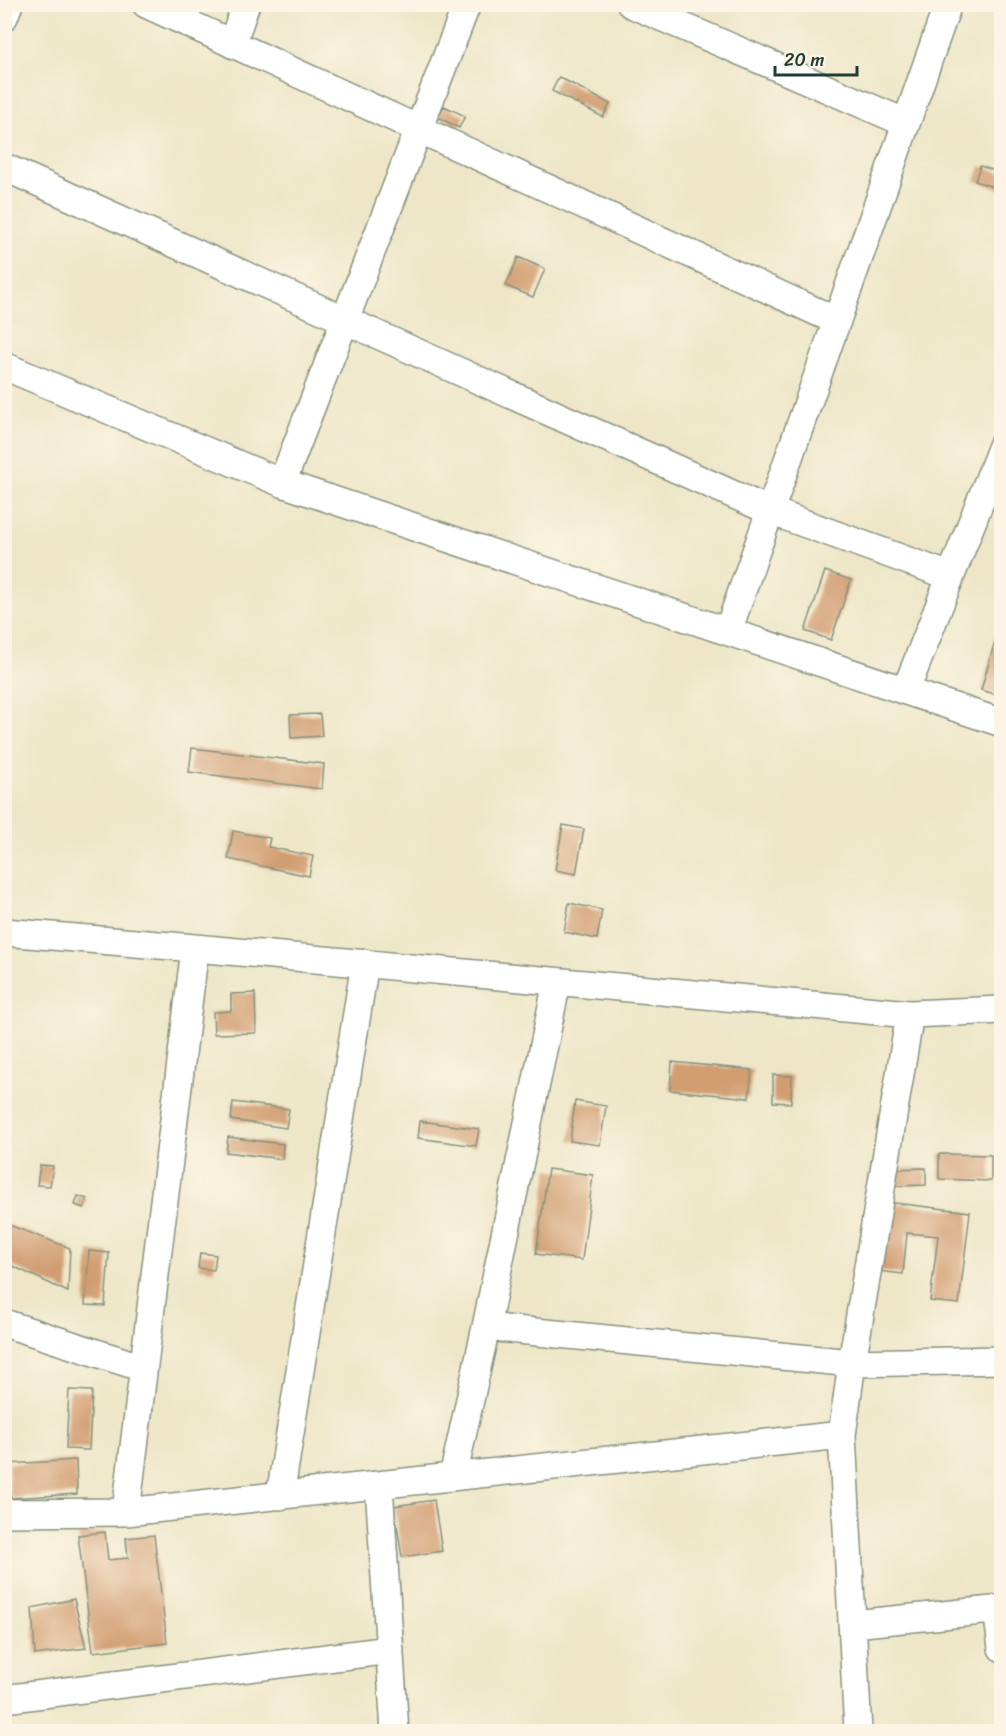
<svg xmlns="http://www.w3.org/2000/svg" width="1006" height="1736" font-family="Sriracha,sans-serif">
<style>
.building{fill:#d19d71}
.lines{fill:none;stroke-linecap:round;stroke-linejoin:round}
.minor-casing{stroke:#86927e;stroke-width:30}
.minor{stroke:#fff;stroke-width:27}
</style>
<rect width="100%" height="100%" fill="#fcf5e5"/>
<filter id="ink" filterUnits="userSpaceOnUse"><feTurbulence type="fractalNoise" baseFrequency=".0167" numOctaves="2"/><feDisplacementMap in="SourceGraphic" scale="12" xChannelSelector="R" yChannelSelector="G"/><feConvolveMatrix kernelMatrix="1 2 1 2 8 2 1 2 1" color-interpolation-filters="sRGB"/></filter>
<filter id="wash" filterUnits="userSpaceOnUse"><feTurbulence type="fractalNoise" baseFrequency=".008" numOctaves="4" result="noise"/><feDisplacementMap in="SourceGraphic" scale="24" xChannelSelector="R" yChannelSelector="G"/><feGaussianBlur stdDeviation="1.35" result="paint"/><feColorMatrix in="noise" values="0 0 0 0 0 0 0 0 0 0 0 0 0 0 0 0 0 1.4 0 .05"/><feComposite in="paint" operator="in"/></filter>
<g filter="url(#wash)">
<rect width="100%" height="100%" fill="#eee6c7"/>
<g id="blocks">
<!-- building -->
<path class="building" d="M559,77L610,104L603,117L552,91Z
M444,106L465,116L459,128L438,117Z
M980,166L1002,173V190L975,181Z
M518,257L545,269L533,297L506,286Z
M825,571L851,580L831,640L805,631Z
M997,634L1002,635V683L998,695L981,690Z
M320,714L322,736L291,738L290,715Z
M192,748L324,764L322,789L189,772Z
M563,825L584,829L576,874L555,870Z
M233,831L270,838L268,847L313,856L309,876L228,859Z
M569,903L602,910L597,939L564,932Z
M255,993L256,1033L214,1034L213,1012L231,1011V994Z
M672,1062L752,1070L749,1098L670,1090Z
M773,1075L792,1076L791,1103L773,1102Z
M575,1101L606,1106L600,1145L570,1141Z
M233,1102L289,1109L286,1128L231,1120Z
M420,1121L479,1129L476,1146L418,1138Z
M228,1137L283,1144L282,1159L226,1152Z
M939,1154L991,1155V1181L939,1179Z
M40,1165L53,1166L50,1186L37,1185Z
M926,1168V1185L893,1186V1169Z
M548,1169L593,1175L582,1260L536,1254Z
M78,1196L87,1199L84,1208L75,1205Z
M886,1202L970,1212L959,1304L930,1301L938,1236L907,1233L903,1274L878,1271Z
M4,1223L70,1248L68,1292L4,1262Z
M89,1251L109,1253L105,1306L85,1305Z
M200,1253L216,1255L214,1270L198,1268Z
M69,1390L92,1391L89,1450L66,1449Z
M76,1460L77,1494L10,1498L8,1464Z
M434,1500L442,1551L402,1557L394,1506Z
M105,1532L108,1560L128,1558L126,1538L154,1535L167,1643L93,1652L78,1535Z
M74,1599L86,1648L35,1655L32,1608Z"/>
</g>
</g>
<g filter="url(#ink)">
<use href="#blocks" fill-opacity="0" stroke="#86927e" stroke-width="1.5"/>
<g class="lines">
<defs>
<path id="minor" d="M146,4L837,321
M631,4L906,123
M4,17L9,4
M232,44L246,4
M4,167L770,511L950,576
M4,366L282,483L1002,723
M282,483L467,4
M728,631L948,4
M906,690L1002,446
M4,932L195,948L910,1014L1002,1010
M4,1323L143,1368
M486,1327L852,1363L1002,1360
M453,1477L486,1327L557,982
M379,1485L395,1732
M280,1496L365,963
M126,1512L195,948
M4,1513L126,1512L842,1435
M997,1609L1002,1648
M853,1624L1002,1609
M4,1699L390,1650
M858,1732L842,1435L852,1363L910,1014"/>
</defs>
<!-- minor casing -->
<use href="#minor" class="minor-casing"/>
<!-- minor -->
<use href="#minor" class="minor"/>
</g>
</g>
<!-- margin -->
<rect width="1006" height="1736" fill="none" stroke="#fcf5e5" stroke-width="24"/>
<!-- scale -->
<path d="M775 66v9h82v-9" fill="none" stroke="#1f3d34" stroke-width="3"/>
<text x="784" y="66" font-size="18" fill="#1f3d34" stroke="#fcf5e5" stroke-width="4.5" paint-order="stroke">20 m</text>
</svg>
